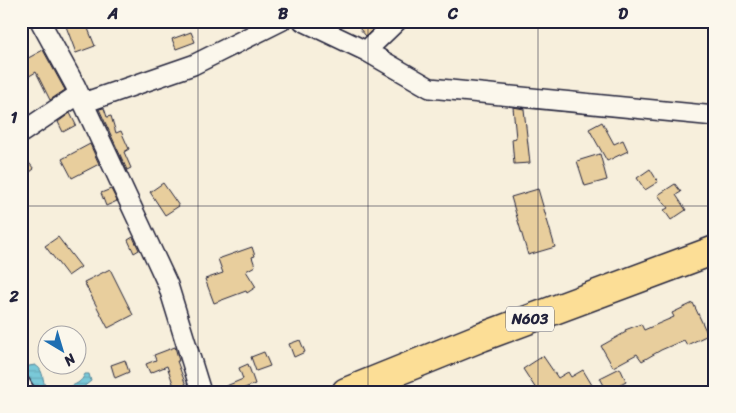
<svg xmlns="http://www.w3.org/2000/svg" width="736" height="413" font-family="Sriracha,sans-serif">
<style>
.water{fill:url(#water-rules);stroke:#578699}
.building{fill:#e8ce9d;stroke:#22223b}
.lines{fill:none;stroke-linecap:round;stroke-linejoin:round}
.minor-casing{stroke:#22223b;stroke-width:22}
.highway-casing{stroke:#22223b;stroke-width:31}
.minor{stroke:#fbf7ec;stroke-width:19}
.highway{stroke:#fcde96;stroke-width:28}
.grid{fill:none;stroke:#22223b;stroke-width:1;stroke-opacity:0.55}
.labels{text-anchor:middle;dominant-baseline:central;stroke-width:4;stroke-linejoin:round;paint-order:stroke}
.shield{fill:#fbf7ec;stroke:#636270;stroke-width:1}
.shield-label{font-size:15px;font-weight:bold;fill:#22223b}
.neatline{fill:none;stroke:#22223b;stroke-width:2}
.grid-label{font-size:16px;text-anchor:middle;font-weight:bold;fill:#22223b}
</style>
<defs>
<pattern id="water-rules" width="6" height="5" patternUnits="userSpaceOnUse" patternTransform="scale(1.25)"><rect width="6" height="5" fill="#7ac9d8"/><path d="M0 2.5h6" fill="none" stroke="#69acba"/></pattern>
</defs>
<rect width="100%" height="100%" fill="#f7efdc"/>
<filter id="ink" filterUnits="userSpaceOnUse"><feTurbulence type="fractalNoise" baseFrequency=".02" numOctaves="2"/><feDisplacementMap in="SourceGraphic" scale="10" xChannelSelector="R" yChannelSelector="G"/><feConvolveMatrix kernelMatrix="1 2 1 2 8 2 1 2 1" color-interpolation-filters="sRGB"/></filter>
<g filter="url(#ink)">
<!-- water -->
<path class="water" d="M35,365C51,373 33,400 67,388C76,384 81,383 85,374H89L91,381L77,392H38L35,386L25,376L26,371L29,366Z"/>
<!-- building -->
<path class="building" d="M64,21H85L95,46L76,53Z
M353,21H370L375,27L366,36Z
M191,32L195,42L176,49L172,39Z
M43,50L65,90L50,100L36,72L21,81V62Z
M513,107L524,109L530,163L514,164L512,139L516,138Z
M104,108L107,117L111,116L116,133L121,131L129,149L124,152L131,168L127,170L99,109Z
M70,113L76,125L63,132L58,122Z
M602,122L614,144L623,140L628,151L607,161L589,129Z
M90,144L99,164L72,178L62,159Z
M21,153L34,169L26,175L21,169Z
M600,154L607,180L585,186L577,161Z
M650,169L658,182L645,190L637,178Z
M163,183L179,206L165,215L150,192Z
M675,184L681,192L676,195L686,210L671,220L664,210L668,208L658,195Z
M111,189L117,201L106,206L101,193Z
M538,189L555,247L528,255L511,197Z
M58,237L81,267L68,276L45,246Z
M133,237L139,250L134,253L128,240Z
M252,247L255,256L252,257L255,266L246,271L256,287L247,293L246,291L214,303L205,279L223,273L218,259Z
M110,269L133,315L108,328L84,282Z
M693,303L708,335L687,345L684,340L661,350L642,361L637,354L613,367L601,346L626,332L625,330L641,324L644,330L674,317L672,313Z
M300,340L305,352L294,357L289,344Z
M175,347L179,361H177L187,388L178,392H176L167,366L150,373L146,364L156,360L154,355Z
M264,352L270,366L256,371L251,357Z
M543,356L558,378L568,372L571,377L583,370L592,385L583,390L580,385L568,392H538L523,369Z
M125,360L129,372L115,378L111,365Z
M248,364L255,384L242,389L243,392H212L243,379L239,368Z
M620,368L626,381L607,391L600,378Z"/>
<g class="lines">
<defs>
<path id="minor" d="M40,21L75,85L168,285L201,392
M303,21L366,51L397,21
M366,51L430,88L715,116
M83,103L193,65L281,21
M21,133L79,94
M21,385L25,392"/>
<path id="highway" d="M346,392L482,337L715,250"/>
</defs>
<!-- minor casing -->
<use href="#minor" class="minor-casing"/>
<!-- highway casing -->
<use href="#highway" class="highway-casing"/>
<!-- minor -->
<use href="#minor" class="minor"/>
<!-- highway -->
<use href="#highway" class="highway"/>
</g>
</g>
<!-- grid -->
<path class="grid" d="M198,21V392M368,21V392M538,21V392M21,206H715"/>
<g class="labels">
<!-- shield labels -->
<rect class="shield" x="506" y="306.5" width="48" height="25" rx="4"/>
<g class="shield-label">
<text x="530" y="319">N603</text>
</g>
</g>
<!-- margin -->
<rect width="736" height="413" fill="none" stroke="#fbf7ec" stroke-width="55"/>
<!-- north arrow -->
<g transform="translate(62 350) rotate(142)"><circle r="24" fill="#fbf7ec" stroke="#a4a2a5"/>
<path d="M0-4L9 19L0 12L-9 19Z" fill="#1f6fb2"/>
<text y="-8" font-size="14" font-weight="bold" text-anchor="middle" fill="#22223b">N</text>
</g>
<rect x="28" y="28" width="680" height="358" class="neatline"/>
<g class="grid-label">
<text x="113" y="19">A</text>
<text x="283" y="19">B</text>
<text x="453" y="19">C</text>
<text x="623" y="19">D</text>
<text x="14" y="123">1</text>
<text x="14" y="302">2</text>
</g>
</svg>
